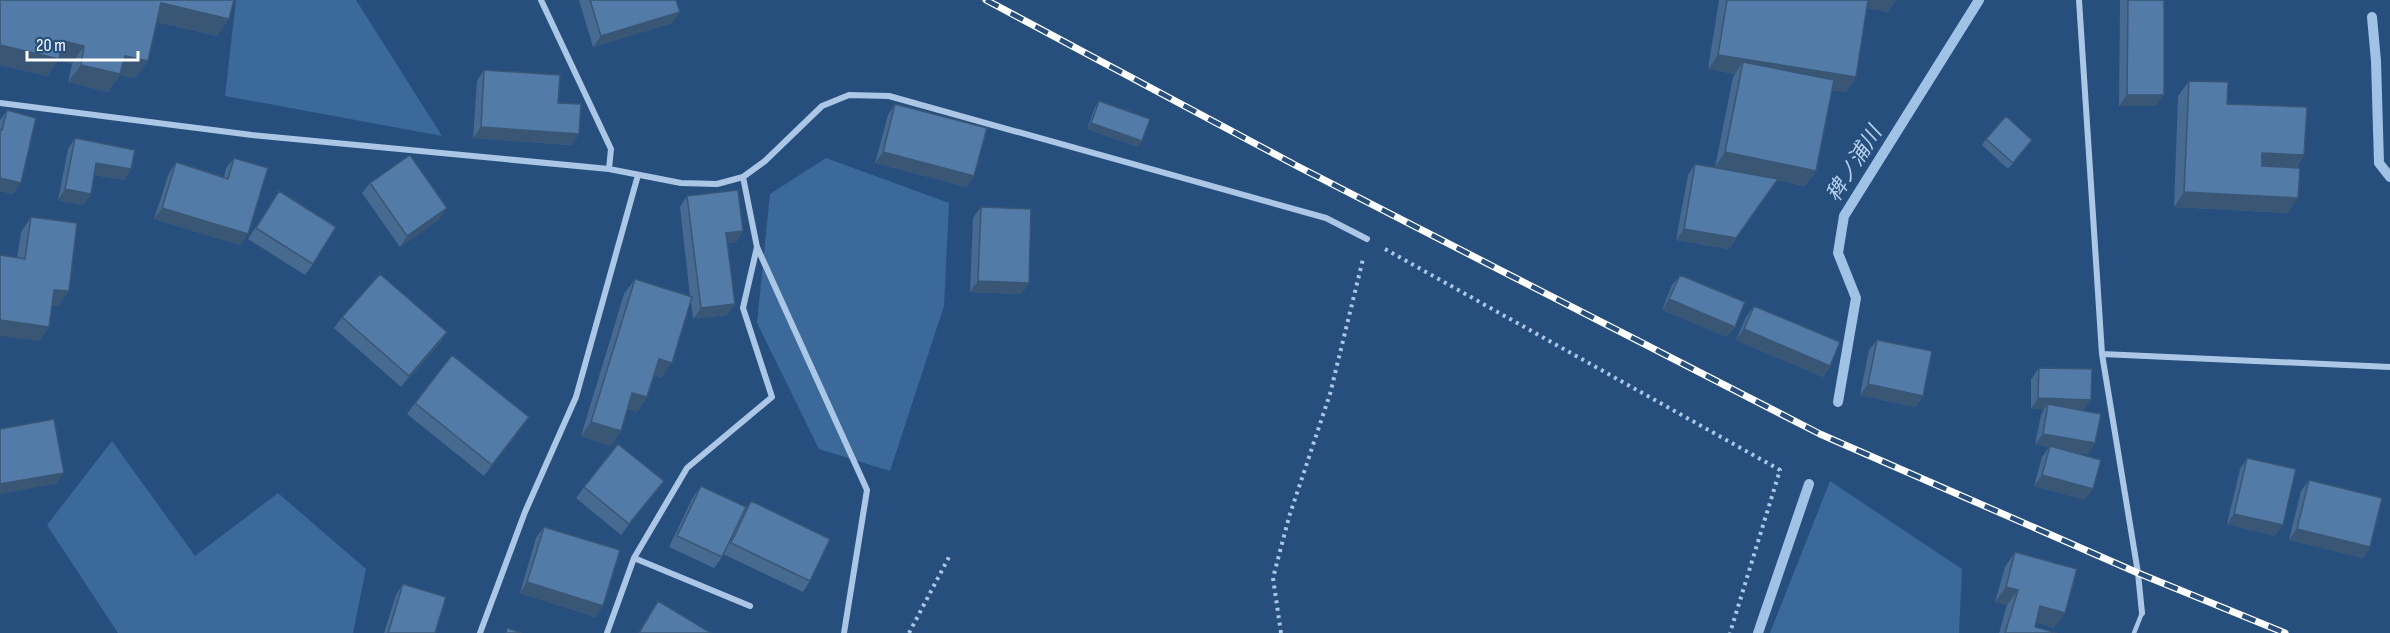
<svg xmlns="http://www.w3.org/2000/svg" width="2390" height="633" font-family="'Sofia Sans Condensed','Noto Sans JP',sans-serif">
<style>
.green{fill:#3a699a}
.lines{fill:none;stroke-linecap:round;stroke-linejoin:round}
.stream{stroke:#9fc2e5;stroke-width:10}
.path{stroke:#abc7e5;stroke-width:4;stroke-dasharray:3 4.5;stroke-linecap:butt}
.service{stroke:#abc7e5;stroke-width:4.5}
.minor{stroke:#abc7e5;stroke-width:6}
.rail-casing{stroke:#fff;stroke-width:7}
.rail{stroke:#264f7d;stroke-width:4.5;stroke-dasharray:14;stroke-linecap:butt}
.wall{fill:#476a90}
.shaded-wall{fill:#395675}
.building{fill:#527ba7;stroke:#395675;stroke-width:1.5}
.labels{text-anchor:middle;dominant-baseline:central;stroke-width:5;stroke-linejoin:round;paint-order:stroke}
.water-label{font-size:21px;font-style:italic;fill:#b6d1ed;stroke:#264f7d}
</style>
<rect width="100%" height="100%" fill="#264f7d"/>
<!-- green -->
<path class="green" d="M236,0H356L442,136L225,96Z
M826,158L949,203L944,306L890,471L819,449L757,323L770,194Z
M112,441L195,556L278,493L366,569L353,633H118L47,525Z
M1830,481L1962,569L1959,633H1770Z"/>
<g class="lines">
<!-- stream -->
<path class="stream" d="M2372,17L2376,61L2379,163L2390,177
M1838,402L1856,298L1838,253L1844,216L1979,0
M1758,633L1809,484"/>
<!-- path -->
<path class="path" d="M1385,249L1780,470L1730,633
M909,633L949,557
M1281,633L1273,578L1289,517L1330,394L1363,259"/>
<!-- service -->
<path class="service" d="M2134,633L2142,613"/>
<!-- minor -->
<path class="minor" d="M541,0L611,149L609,169
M2079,0L2102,354L2138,573L2142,613
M0,103L252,135L609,169L681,183L717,184L743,177L765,161L822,106L849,95L889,96L1326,218L1367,239
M743,177L757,247L743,308L772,397L687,468L634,558L750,606
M757,247L867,490L844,633
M2102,354L2390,367
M480,633L525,512L576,397L638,175
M607,633L634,558"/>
<defs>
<path id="rail" d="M986,0L1297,166L1820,434L2138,573L2285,633"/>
</defs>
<!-- rail casing -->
<use href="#rail" class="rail-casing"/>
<!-- rail -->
<use href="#rail" class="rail"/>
</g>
<!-- wall -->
<path class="wall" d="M234,0L217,36L157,22L148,61L135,78L120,75L108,92L68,82L72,64L58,60L47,76L0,65Z
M579,0H676L672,23L593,47Z
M1719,0H1896L1888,12L1866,8L1856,77L1846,92L1832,90L1816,171L1805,186L1777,180L1729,249L1676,240L1688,175L1695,164L1738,172L1715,167L1733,77L1735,74L1708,69Z
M2120,0H2164L2156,106H2119Z
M484,70L558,103L579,134L571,145L473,138L477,81Z
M2189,81L2227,104L2304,155L2296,168L2288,213L2174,207L2178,96Z
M1099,101L1138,147L1087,129L1095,107Z
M895,104L967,187L875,163L888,115Z
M7,110L13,194L0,191V120Z
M75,138L131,169L124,180L94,175L91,194L83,205L58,200L68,149Z
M1986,139L2028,146L2008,169L1982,145Z
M234,158L248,234L240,245L154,219L169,173L176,162L224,177L226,168Z
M370,183L447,208L439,219L400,247L362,193Z
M279,191L313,264L305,275L248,239Z
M687,196L743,231L736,242L727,243L735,304L727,315L693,319L691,301L661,378L654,375L647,397L637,412L627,409L621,431L610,446L581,436L624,294L635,279L690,296L680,207Z
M981,207L1029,283L1021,294L970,292L973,218Z
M31,217L69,291L58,306L52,305L49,327L39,341L17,258L21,232Z
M1680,275L1727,337L1662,310L1672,285Z
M1754,306L1830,366L1823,377L1736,340L1746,317Z
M342,317L447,332L440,343L401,387L334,328Z
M1877,340L1923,396L1915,407L1860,395L1869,350Z
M2039,368L2083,411L2095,443L2088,454L2063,450L2085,500L2034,486L2042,457L2049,447L2035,444L2041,415L2044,409H2031V379Z
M415,403L529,417L484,476L407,414Z
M2247,458L2275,536L2227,524L2240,469Z
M2309,480L2370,547L2363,558L2289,540L2301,491Z
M664,481L621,535L576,498L584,487Z
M701,486L722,557L714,568L669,547L693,497Z
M751,501L810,581L803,592L723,554L743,512Z
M544,527L603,606L595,617L520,593L536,538Z
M2015,552L2054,628L2036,622L2035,627L2057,633H1999L2007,605L1995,602L2005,567Z
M403,584L435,633H384L396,595Z
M658,601L711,633H638Z"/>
<!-- shaded-wall -->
<path class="shaded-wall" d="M1863,0H1896L1888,12L1858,7Z
M161,3L229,19L217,36L149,20Z
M680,12L672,23L593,47L601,36Z
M63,41L84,46L72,64L58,60L47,76L0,65V45Z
M1718,55L1856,77L1846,92L1741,75L1743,62L1735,74L1708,69Z
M125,56L148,61L135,78L120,75L108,92L68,82L81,65Z
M2127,95H2164L2156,106H2119Z
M1091,123L1142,141L1138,147L1087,129Z
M481,127L579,134L571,145L473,138Z
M883,152L974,176L967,187L875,163Z
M1725,152L1816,171L1805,186L1715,167Z
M2262,153L2304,155L2294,170L2252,168Z
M96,163L131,169L124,180L88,174Z
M0,178L21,183L13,194L0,191Z
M65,189L91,194L83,205L58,200Z
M2184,192L2298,198L2288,213L2174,207Z
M162,208L248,234L240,245L154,219Z
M447,208L439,219L400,247L407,236Z
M1684,229L1736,238L1729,249L1676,240Z
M743,231L736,242L718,244L726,233Z
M978,281L1029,283L1021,294L970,292Z
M54,290L69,291L58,306L44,304Z
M1669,299L1735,327L1727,337L1662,310Z
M735,304L727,315L693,319L701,308Z
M0,320L49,327L39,341L0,336Z
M1744,329L1830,366L1823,377L1736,340Z
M447,332L440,343L401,387L409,376Z
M659,359L672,363L661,378L649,374Z
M1868,384L1923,396L1915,407L1860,395Z
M632,393L647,397L637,412L622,408Z
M2038,398L2091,400L2083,411L2048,404L2044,409H2031Z
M529,417L522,428L484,476L492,465Z
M591,422L621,431L610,446L581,436Z
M2043,434L2095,443L2088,454L2035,444Z
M64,473L56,484L0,494V484Z
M2042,475L2093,489L2085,500L2034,486Z
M664,481L656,492L621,535L629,524Z
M2234,514L2283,525L2275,536L2227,524Z
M2297,529L2370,547L2363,558L2289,540Z
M527,582L603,606L595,617L520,593Z
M2006,587L2018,590L2007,605L1995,602Z
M2040,606L2065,613L2054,628L2030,620Z"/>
<!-- building -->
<path class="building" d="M0,0H234L229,19L161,3L148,61L125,56L120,74L81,65L84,46L63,41L59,59L0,45Z
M590,0H676L680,12L601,36Z
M1727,0H1868L1856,77L1718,55Z
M2128,0H2164V95H2127Z
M1743,62L1834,80L1816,171L1725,152Z
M484,70L560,75L558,103L581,104L579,134L481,127Z
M2189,81L2228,82L2227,104L2307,107L2304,155L2262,153V166L2300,168L2298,198L2184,192Z
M1099,101L1150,119L1142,141L1091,123Z
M895,104L987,128L974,176L883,152Z
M7,110L36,118L21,183L0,178V130H2Z
M2006,116L2032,140L2013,163L1986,139Z
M75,138L135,150L131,169L96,163L91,194L65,189Z
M410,155L447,208L407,236L370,183Z
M234,158L268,168L248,234L162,208L176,162L228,179Z
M1695,164L1778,179L1736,238L1684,229Z
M738,190L743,231L726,233L735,304L701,308L687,196Z
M279,191L336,227L313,264L256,228Z
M981,207L1031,209L1029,283L978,281Z
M31,217L77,223L69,291L54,290L49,327L0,320V255L25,259Z
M380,274L447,332L409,376L342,317Z
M1680,275L1745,302L1735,327L1669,299Z
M635,279L692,297L672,363L659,359L647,397L632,393L621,431L591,422Z
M1754,306L1840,342L1830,366L1744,329Z
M1877,340L1932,351L1923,396L1868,384Z
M452,355L529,417L492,465L415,403Z
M2039,368L2092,369L2091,400L2038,398Z
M2048,404L2101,414L2095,443L2043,434Z
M54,419L64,473L0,484V429Z
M618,444L664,481L629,524L584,487Z
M2050,446L2101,460L2093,489L2042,475Z
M2247,458L2296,469L2283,525L2234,514Z
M2309,480L2382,498L2370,547L2297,529Z
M701,486L746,507L722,557L677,536Z
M751,501L830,539L810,581L731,543Z
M544,527L620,550L603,606L527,582Z
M2015,552L2077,569L2065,613L2040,606L2035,627L2057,633H2005L2018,590L2006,587Z
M403,584L446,597L435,633H388Z
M658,601L711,633H639Z
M507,628L522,633H506Z"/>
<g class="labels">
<!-- water labels -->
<g class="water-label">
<text transform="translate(1854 164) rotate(-58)">稗ノ浦川</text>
</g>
</g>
<!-- scale -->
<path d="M27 51v9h111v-9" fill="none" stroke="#ffffff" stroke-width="3"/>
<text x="36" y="51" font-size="18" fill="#ffffff" stroke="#264f7d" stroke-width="4.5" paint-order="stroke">20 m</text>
</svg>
